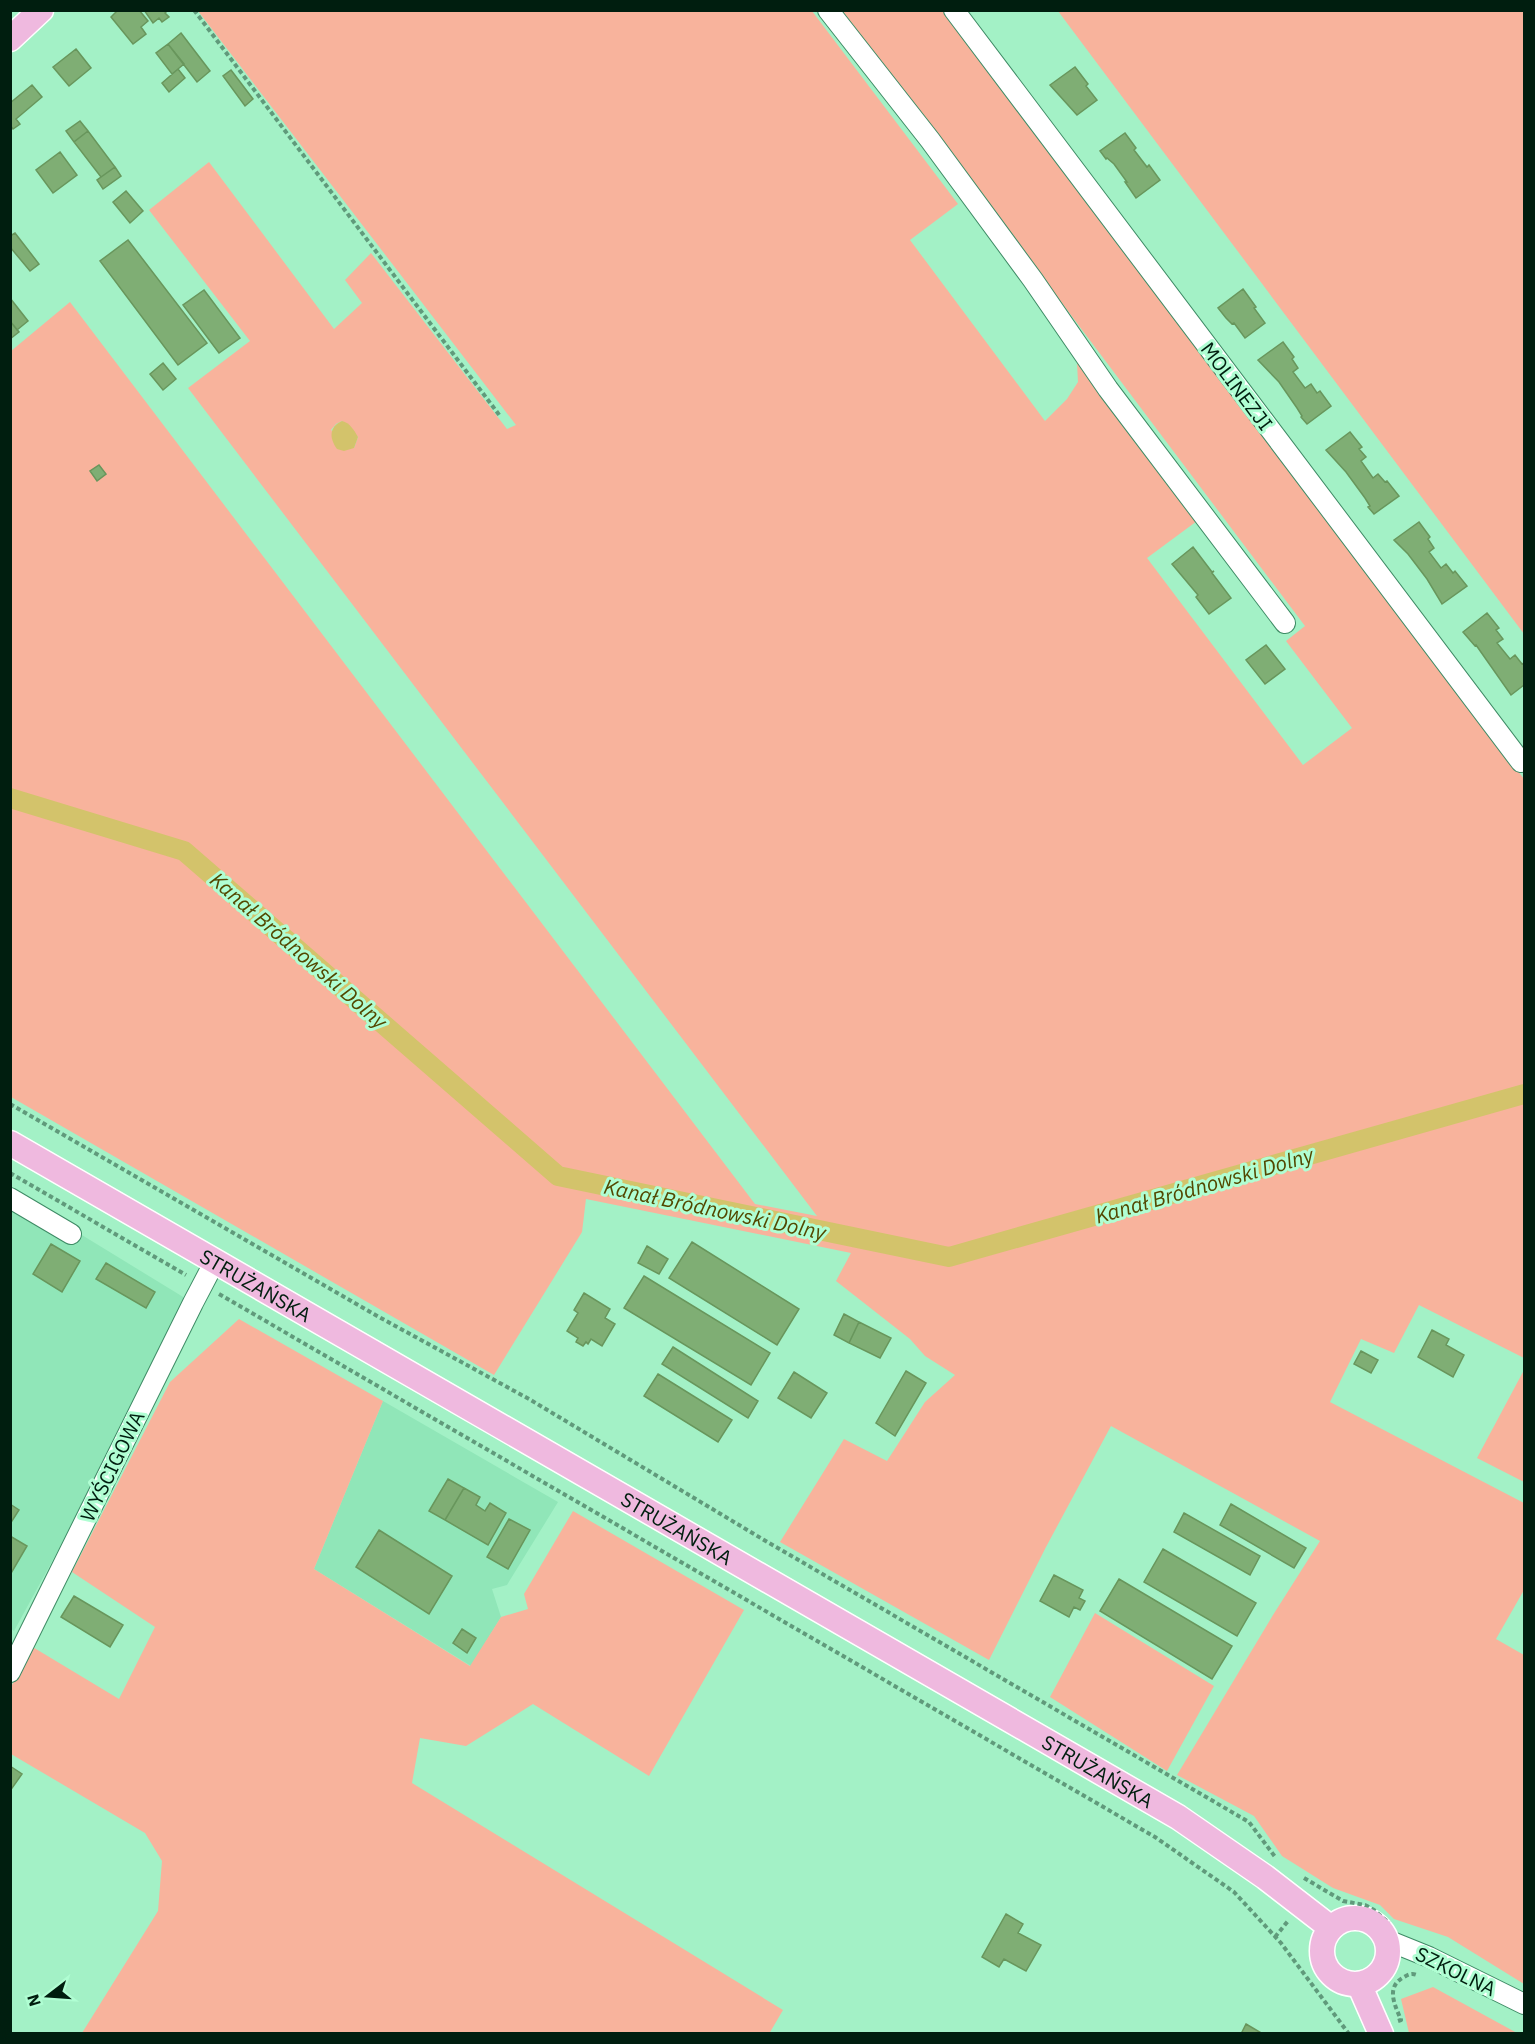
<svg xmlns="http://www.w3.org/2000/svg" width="1535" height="2044" font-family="'IBM Plex Sans',sans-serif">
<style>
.built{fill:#90e6b8}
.green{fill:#f8b39c;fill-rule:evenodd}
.water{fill:#d3c36b}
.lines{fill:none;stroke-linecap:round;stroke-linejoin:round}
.canal{stroke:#d3c36b;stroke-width:20}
.building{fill:#7fae74;stroke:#68965c;stroke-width:1.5}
.minor-casing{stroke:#3e8b65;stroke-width:22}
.major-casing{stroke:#fff;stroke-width:27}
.path{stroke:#609a7b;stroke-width:4;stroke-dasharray:4.5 3;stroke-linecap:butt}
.minor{stroke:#fff;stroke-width:20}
.major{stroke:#efb9df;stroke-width:24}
.labels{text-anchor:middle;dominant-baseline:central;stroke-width:6;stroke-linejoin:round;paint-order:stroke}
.street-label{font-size:20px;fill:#001e0f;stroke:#b0fed3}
.water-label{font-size:21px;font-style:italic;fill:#534800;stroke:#b0fed3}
</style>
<rect width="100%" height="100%" fill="#a3f1c6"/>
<!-- built -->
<path class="built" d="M10,1191L193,1303L14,1631L10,1628Z
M383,1401L558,1502L507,1585L492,1589L501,1617L471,1666L314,1569Z"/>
<!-- green -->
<path class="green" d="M198,11H812L958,204L910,240L1045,421L1067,399L1078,382L1077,363L1197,521L1147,558L1303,765L1352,728L1286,641L1305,626L842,11H943L1524,779V1358L1419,1305L1394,1353L1361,1339L1330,1402L1524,1503V1590L1496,1639L1524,1655V1984L1448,1937L1394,1919L1380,1905L1333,1888L1282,1856L1254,1816L1177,1775L1273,1615L1320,1541L1111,1426L1046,1547L989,1660L780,1542L844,1439L887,1461L925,1402L955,1375L925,1356L910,1339L836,1281L851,1253L586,1199L582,1232L494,1375L11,1097V351L70,302L755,1204L817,1216L188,388L250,341L149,210L209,162L334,329L362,303L345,280L371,253L507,429L516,425ZM342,421L358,437L354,448L331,430L336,424Z
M1058,11H1524V634Z
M239,1319L383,1401L314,1569L470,1666L501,1617L528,1609L524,1594L573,1511L744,1610L649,1776L533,1704L466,1746L420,1738L412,1783L783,2010L769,2034L82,2033L158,1911L162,1861L145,1833L11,1754L10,1689L31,1646L119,1699L155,1627L72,1572L170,1382Z
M1524,1370V1482L1477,1458Z
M1095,1613L1214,1686L1167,1771L1050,1697Z
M1433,1987L1517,2033H1409L1401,1999Z"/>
<!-- water -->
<path class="water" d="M342,421C350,423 354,430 358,437L354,448L344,451L337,449C329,438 329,427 342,421Z"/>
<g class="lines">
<!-- canal -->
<path class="canal" d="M10,798L184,851L558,1176L949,1257L1524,1094"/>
</g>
<!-- building -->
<path class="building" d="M118,10H139L148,21L141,27L146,34L133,44L111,17Z
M144,10H168L165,13L169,17L162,22L159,18L153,23Z
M181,33L210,71L197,82L168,44Z
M168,44L184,64L172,74L156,53Z
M76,49L91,68L69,86L53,67Z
M1075,67L1088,84L1086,86L1097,100L1077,115L1050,85Z
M178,69L185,78L169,92L162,83Z
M231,70L253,99L245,106L223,76Z
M32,85L42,97L16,119L20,124L13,129L10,125V103Z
M80,121L88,131L74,142L66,131Z
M88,131L115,167L101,177L74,142Z
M1125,133L1136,148L1134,150L1147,167L1149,165L1160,180L1136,198L1125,182H1127L1114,164L1107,158L1106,159L1100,151Z
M60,152L77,175L53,193L36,170Z
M115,167L121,176L103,189L97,180Z
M126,191L143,211L130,223L113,202Z
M15,233L39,264L30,271L10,247V236Z
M128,240L207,343L178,365L100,261Z
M1243,289L1256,307L1254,308L1265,323L1245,338L1234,323L1232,324L1226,318L1218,308Z
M204,290L240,338L219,353L183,305Z
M10,298L28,321L17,330L10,321Z
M10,321L19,332L10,339Z
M1283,342L1294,357L1292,359L1298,368L1293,372L1305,388L1311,384L1317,393L1320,391L1331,406L1307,424L1301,417L1302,416L1297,408L1279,382L1258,360Z
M163,363L176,379L163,390L150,374Z
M1350,432L1362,447L1359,449L1366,457L1361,461L1373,478L1378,474L1385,482L1387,481L1399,496L1374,514L1368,507L1370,506L1365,498L1346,472L1326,450Z
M99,465L106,474L97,481L90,471Z
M1419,522L1430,537L1428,539L1434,548L1429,552L1441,568L1446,564L1453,573L1455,571L1467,586L1442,604L1427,579L1408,554L1394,540Z
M1193,547L1212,572L1214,571L1212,573L1231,598L1209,614L1196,597L1198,595L1172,564Z
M1487,613L1499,628L1496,630L1503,639L1497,643L1510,659L1515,655L1522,664L1524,663V685L1511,695L1476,645L1475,646L1463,632Z
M1266,645L1285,669L1265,684L1246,660Z
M692,1242L799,1309L777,1345L669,1278Z
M51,1244L80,1261L62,1292L33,1274Z
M647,1246L668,1259L659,1274L638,1263Z
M106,1263L155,1292L146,1308L96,1279Z
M644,1276L770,1353L751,1385L624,1308Z
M584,1293L610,1309L605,1318L615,1324L602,1346L591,1339L588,1344L586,1342L583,1346L576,1342L578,1338L567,1331L578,1313L574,1310Z
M844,1314L859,1322L849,1343L834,1335Z
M859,1322L891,1338L880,1358L849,1343Z
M1432,1330L1449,1339L1446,1345L1464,1355L1453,1377L1418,1357Z
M673,1347L758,1401L748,1418L662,1364Z
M1361,1351L1378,1360L1371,1373L1354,1364Z
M906,1371L926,1383L895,1436L876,1423Z
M794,1372L827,1393L811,1418L778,1398Z
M658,1374L732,1420L718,1442L644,1396Z
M448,1479L464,1488L445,1520L429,1511Z
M464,1488L480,1497L476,1505L485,1511L490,1503L506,1513L488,1545L445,1520Z
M10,1504L19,1510L10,1524Z
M1231,1504L1306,1548L1294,1568L1220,1525Z
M1184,1513L1260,1556L1250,1575L1174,1532Z
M509,1519L530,1530L508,1569L487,1557Z
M379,1530L452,1576L429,1614L356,1567Z
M10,1536L27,1546L10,1575Z
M1163,1549L1256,1603L1237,1636L1144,1582Z
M1054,1575L1083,1590L1079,1598L1085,1601L1080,1610L1074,1607L1069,1617L1040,1601Z
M1119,1579L1232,1646L1212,1679L1100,1611Z
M74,1596L123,1625L110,1647L61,1617Z
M462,1629L476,1638L467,1653L453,1643Z
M10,1766L22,1774L10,1791Z
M1006,1914L1023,1924L1018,1933L1041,1945L1026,1971L1004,1959L999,1967L982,1957Z
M1246,2024L1263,2034H1241Z"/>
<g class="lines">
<defs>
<path id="minor" d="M828,10L930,140L1033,280L1108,389L1285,623
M954,10L1521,762
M10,1198L71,1234
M10,1672L193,1303L215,1261
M1387,1940L1429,1957L1524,2004"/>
<g id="major">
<path d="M10,39L41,10"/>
<path id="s1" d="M10,1143L1178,1817L1265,1877L1331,1928"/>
<circle cx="1355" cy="1951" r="33"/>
<path d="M1359,1984L1381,2034"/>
</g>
</defs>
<!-- minor casing -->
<use href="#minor" class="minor-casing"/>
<!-- major casing -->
<use href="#major" class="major-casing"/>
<!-- path -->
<path class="path" d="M194,10L500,416
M10,1104L379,1317L529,1399L764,1540L1249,1822L1276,1858
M10,1173L186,1275
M219,1294L1155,1837L1234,1892L1281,1943L1349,2034
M1304,1878L1343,1901L1365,1905L1374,1910L1389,1923
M1275,1937L1288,1921
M1398,2021L1401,2020C1395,2005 1385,1987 1404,1977C1409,1974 1412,1973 1417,1975"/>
<!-- minor -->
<use href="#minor" class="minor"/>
<!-- major -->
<use href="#major" class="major"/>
</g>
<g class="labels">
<!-- street labels -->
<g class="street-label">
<text transform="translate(1237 386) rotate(53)">MOLINEZJI</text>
<text stroke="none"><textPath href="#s1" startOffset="284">STRUŻAŃSKA</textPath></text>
<text transform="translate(112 1466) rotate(-64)">WYŚCIGOWA</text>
<text stroke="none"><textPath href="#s1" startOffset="770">STRUŻAŃSKA</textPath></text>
<text stroke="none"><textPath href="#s1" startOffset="1256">STRUŻAŃSKA</textPath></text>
<text transform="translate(1456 1971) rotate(26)">SZKOLNA</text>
</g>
<!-- water labels -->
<g class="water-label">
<text transform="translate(299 950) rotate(41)">Kanał Bródnowski Dolny</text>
<text transform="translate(1204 1185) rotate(-16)">Kanał Bródnowski Dolny</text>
<text transform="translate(715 1209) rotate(12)">Kanał Bródnowski Dolny</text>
</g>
</g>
<!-- border -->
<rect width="1535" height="2044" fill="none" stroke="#001e0f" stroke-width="24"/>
<!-- north arrow -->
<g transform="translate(48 1996) rotate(253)" stroke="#b0fed3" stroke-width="4.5" paint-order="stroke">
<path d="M0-4.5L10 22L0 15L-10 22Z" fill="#001e0f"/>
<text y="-9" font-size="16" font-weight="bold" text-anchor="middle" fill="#001e0f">N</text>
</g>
</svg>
